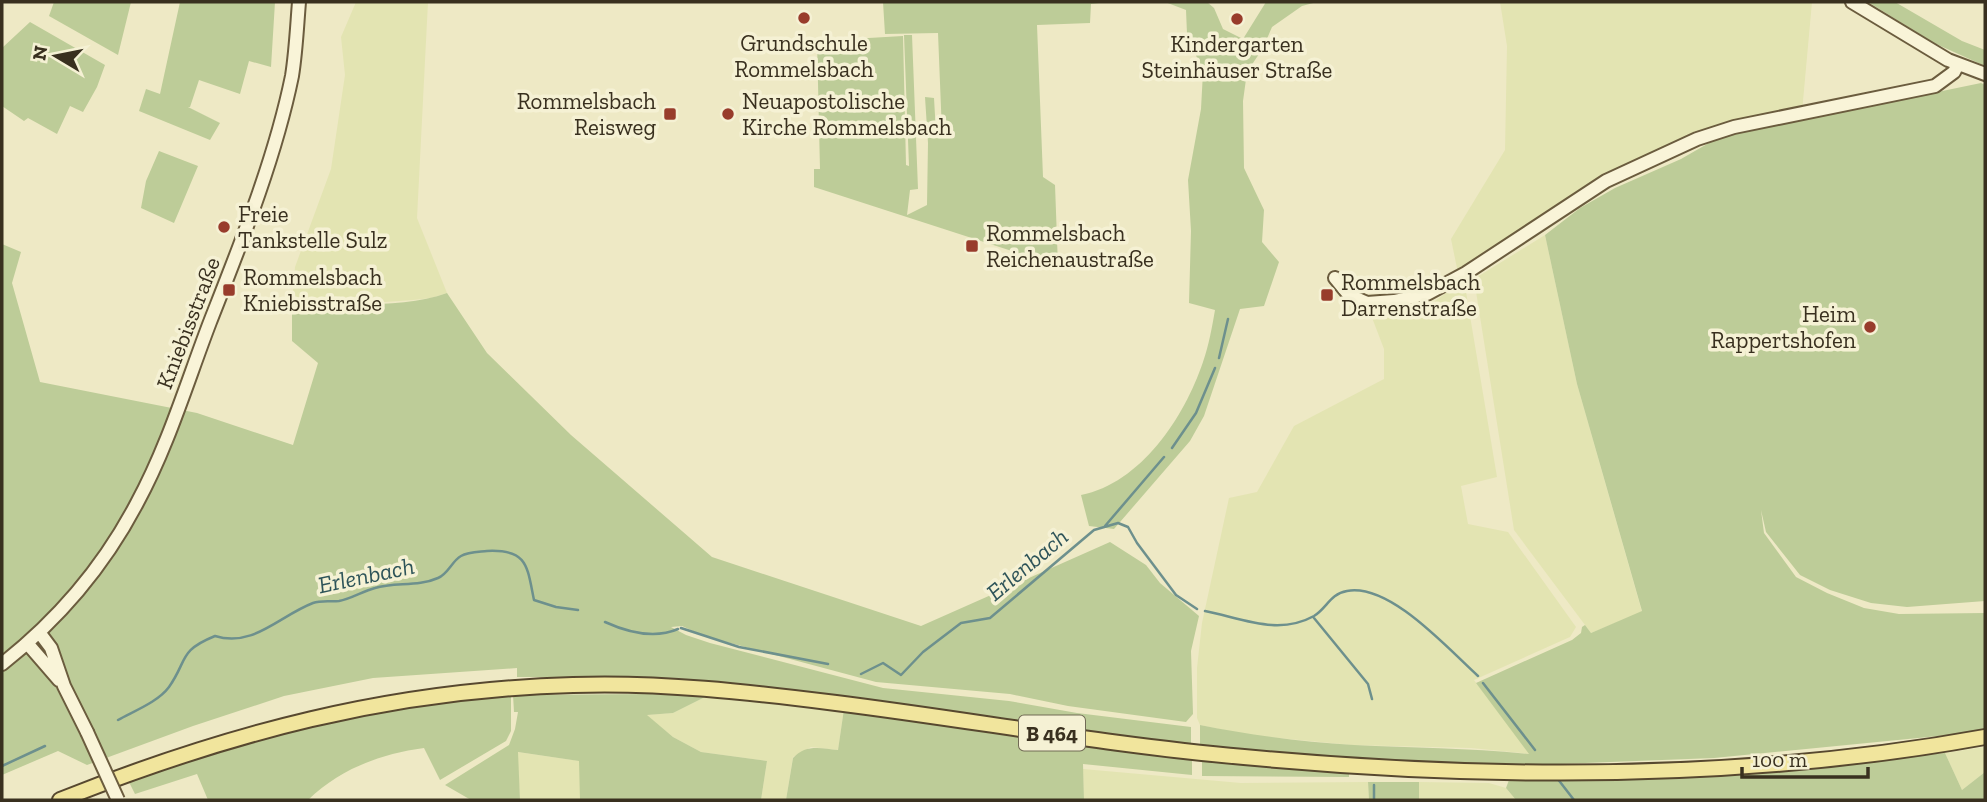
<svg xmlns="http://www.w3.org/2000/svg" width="1987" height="802" font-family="'Zilla Slab',serif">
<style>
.farmland{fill:#e3e4b2}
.green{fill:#bdcc98}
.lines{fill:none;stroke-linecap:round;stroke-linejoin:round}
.stream{stroke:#6d908d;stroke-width:2.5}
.secondary-casing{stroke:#6b5c3e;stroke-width:16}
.primary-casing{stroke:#57482f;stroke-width:18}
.secondary{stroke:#f9f4d8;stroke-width:12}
.primary{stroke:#f1e59d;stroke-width:14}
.secondary-bridge-casing{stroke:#6b5c3e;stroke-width:16;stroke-linecap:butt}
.secondary-bridge{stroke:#f9f4d8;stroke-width:12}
.poi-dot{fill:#983c2b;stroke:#f5f1d4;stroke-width:2.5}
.labels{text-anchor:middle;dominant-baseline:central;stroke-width:7;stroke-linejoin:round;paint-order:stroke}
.shield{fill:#f5f1d4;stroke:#716a55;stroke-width:2}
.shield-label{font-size:21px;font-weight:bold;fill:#39301f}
.poi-label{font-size:23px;fill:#39301f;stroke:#f5f1d4;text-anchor:start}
.street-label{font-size:23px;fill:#39301f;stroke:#f5f1d4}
.water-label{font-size:24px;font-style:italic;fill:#2e5459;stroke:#f5f1d4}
</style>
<rect width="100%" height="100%" fill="#eee9c5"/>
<!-- farmland -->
<path class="farmland" d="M356,2H428L417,218L447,293L431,298L413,300L356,304L292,303L295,267L331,169L345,75L341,37Z
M1500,2H1812L1802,112L1691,137L1605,173L1468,264L1458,273L1451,239L1505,150L1507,46Z
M1545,235L1577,384L1642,612L1591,633L1514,530L1474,279Z
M1465,286L1497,477L1461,486L1468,524L1508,532L1576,627L1570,637L1474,680L1530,754L1471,748L1352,745L1247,735L1200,725L1197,718V668L1202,623L1229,498L1257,492L1294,426L1384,379V349L1371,315L1435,301L1450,290Z
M707,696L844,709L838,750L811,747L793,757L786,800H761L767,761L701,752L673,737L646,715L673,713Z
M1985,747V772L1962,790L1945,753Z
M517,752L580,761V800H520Z
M1083,769L1241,783L1368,782L1369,800H1084Z
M1419,782L1489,783L1506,788L1516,800H1419Z"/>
<!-- green -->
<path class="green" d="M54,2H131L118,55L49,16Z
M180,2H275L271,67L249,61L240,94L199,80L190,107H188L220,123L210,140L139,111L146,89L160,94Z
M883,2H1107L1091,4L1090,23L1037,25L1043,177L1055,185L1058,266L814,187V169H820L817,41L903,36L906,165L909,166L904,35H912L918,189L910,190L907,215L927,205L928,143L925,97L934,98L936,133H942L938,33L885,34Z
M1165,2H1207L1214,8L1223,29L1243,39L1266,2H1317L1302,6L1272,27L1263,48L1247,72L1243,101L1244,168L1264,210L1262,242L1279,262L1264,306L1240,309L1204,416L1190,441L1114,529L1089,526L1081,495C1141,483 1184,418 1203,362C1209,345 1212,327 1215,310L1189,303L1191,231L1188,180L1201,109L1203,72L1187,34L1186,10Z
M1868,2H1895L1962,41L1985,50V66L1934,43Z
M30,22L105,65L97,87L83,112L70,106L57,134L28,118L24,121L2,106V48Z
M1981,83L1985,85V601L1907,607L1871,603L1830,590L1800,575L1766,532L1761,510L1764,533L1796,577L1827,593L1864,608L1899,614L1985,613V729L1959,734L1714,758L1533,765L1488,766L1352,759L1200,745V725C1250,735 1302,742 1354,745C1413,748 1470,748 1529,754L1476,683L1572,640L1581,633L1582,627L1585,625L1591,633L1642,611L1577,384L1545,235L1580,208L1615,188L1681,159L1735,128L1748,125L1749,131Z
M159,151L198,166L174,223L141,208L146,181Z
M2,244L21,252L12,283L40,382L197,413L293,445L318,363L292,341V303C338,304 403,309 447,293L487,353L571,435L712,557L921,626L1110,542L1146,565L1160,583L1199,616L1191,651L1193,714L1186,722L1068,706L1010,694L876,682L704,636L682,626L671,627L686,635L710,643L883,688L1009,701L1077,713L1191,727V744L730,684L647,677H517V668L373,678L284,696L193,726L87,765L58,751L2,775Z
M650,694L707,696L673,713L647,715L673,737L701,752L767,761L761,800H580L579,761L518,752L520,800H471L445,785L509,745L515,729L518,712H514L513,695Z
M511,696V731L506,741L440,780L424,748C380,754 340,769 308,800H208L197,774L135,794L129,782C166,769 203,755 241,744C328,717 420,704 511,696Z
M844,709L958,728L1192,759V775L1083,764L1084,800H786L793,758C805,744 821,748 838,750Z
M1945,753L1962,790L1985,772V800H1516L1506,788L1509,780C1655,781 1800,769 1945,753Z
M1202,761L1349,772V777L1202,776Z
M1368,782H1419V800H1369Z"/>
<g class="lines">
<!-- stream -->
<path class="stream" d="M1219,358L1228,319
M1172,448L1196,413L1215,368
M1105,526L1164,457
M1205,611C1241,618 1278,636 1314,616C1327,608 1330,594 1347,591C1390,583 1448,649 1478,676
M1314,618L1368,684L1372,699
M605,622C627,632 655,639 678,629
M681,628L739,647L828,664
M861,674L883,663L901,675L923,652L961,623L990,618L1094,530L1118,523L1128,527L1137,543L1176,595L1197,609
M1483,683L1535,750
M118,720C134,711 158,702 169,687C188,660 178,651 215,636C253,648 279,616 313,603C321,600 331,602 339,601C351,599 363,591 375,588C395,582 418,587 438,578C448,574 452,561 461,556C468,552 479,552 487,551C528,549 527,566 534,600L556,607L578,610
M2,766L45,746
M1557,778L1574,800
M1374,785V800"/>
<defs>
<path id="secondary" d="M1852,2L1948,60L1985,74
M1335,278L1349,295L1367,303L1394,301L1427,294L1466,273L1606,181L1697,139L1734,127L1935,86L1954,72L1958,64
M39,632L51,648L64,686L87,732
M27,643L59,680
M2,664C58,620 104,566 137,503C168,446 187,382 210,322C241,243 275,159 292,76C296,51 297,26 299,2"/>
<path id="primary" d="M60,800C229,733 389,690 573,685C660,682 749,692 836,703C972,720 1107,745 1244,757C1488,780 1743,781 1985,737"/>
</defs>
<!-- secondary casing -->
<use href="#secondary" class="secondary-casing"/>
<!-- primary casing -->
<use href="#primary" class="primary-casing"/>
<!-- secondary -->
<use href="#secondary" class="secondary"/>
<!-- primary -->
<use href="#primary" class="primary"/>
<defs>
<path id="secondary-bridge" d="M87,732L118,800"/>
</defs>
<!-- secondary-bridge casing -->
<use href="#secondary-bridge" class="secondary-bridge-casing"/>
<!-- secondary-bridge -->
<use href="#secondary-bridge" class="secondary-bridge"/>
</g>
<!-- markers -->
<g class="poi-dot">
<circle cx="804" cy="18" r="7"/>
<circle cx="1237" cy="19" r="7"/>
<rect x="663" y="107" width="14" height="14" rx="3.5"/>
<circle cx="728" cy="114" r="7"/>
<circle cx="224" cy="227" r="7"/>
<rect x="965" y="239" width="14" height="14" rx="3.5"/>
<rect x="222" y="283" width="14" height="14" rx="3.5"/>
<rect x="1320" y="288" width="14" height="14" rx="3.5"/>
<circle cx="1870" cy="327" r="7"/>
</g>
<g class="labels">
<!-- shield labels -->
<rect class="shield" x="1019" y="715.5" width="66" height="35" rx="5"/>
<g class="shield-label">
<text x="1052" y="733">B 464</text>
</g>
<!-- poi labels -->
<g class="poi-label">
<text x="804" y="43" text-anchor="middle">Grundschule<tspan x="804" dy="26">Rommelsbach</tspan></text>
<text x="1237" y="44" text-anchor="middle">Kindergarten<tspan x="1237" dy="26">Steinhäuser Straße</tspan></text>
<text x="656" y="101" text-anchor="end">Rommelsbach<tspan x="656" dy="26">Reisweg</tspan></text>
<text x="742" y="101">Neuapostolische<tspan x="742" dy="26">Kirche Rommelsbach</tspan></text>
<text x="238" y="214">Freie<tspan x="238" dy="26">Tankstelle Sulz</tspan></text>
<text x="986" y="233">Rommelsbach<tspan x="986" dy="26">Reichenaustraße</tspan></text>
<text x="243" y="277">Rommelsbach<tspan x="243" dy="26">Kniebisstraße</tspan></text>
<text x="1341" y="282">Rommelsbach<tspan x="1341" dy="26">Darrenstraße</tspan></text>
<text x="1856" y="314" text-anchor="end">Heim<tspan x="1856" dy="26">Rappertshofen</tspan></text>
</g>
<!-- street labels -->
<g class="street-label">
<text transform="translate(188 323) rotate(-69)">Kniebisstraße</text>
</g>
<!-- water labels -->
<g class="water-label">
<text transform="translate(1027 564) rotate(-40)">Erlenbach</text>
<text transform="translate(366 575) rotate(-12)">Erlenbach</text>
</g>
</g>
<!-- border -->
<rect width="1987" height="802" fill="none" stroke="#39301f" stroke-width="7"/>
<!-- north arrow -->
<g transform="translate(56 56) rotate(280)" stroke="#f5f1d4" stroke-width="5" paint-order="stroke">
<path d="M0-5L12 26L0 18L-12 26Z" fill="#39301f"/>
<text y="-10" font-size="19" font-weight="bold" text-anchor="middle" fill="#39301f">N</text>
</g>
<!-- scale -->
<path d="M1742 767v10h126v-10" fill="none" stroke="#39301f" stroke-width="3.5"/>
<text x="1752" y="767" font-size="21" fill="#39301f" stroke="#f5f1d4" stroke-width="5" paint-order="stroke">100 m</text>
</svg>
